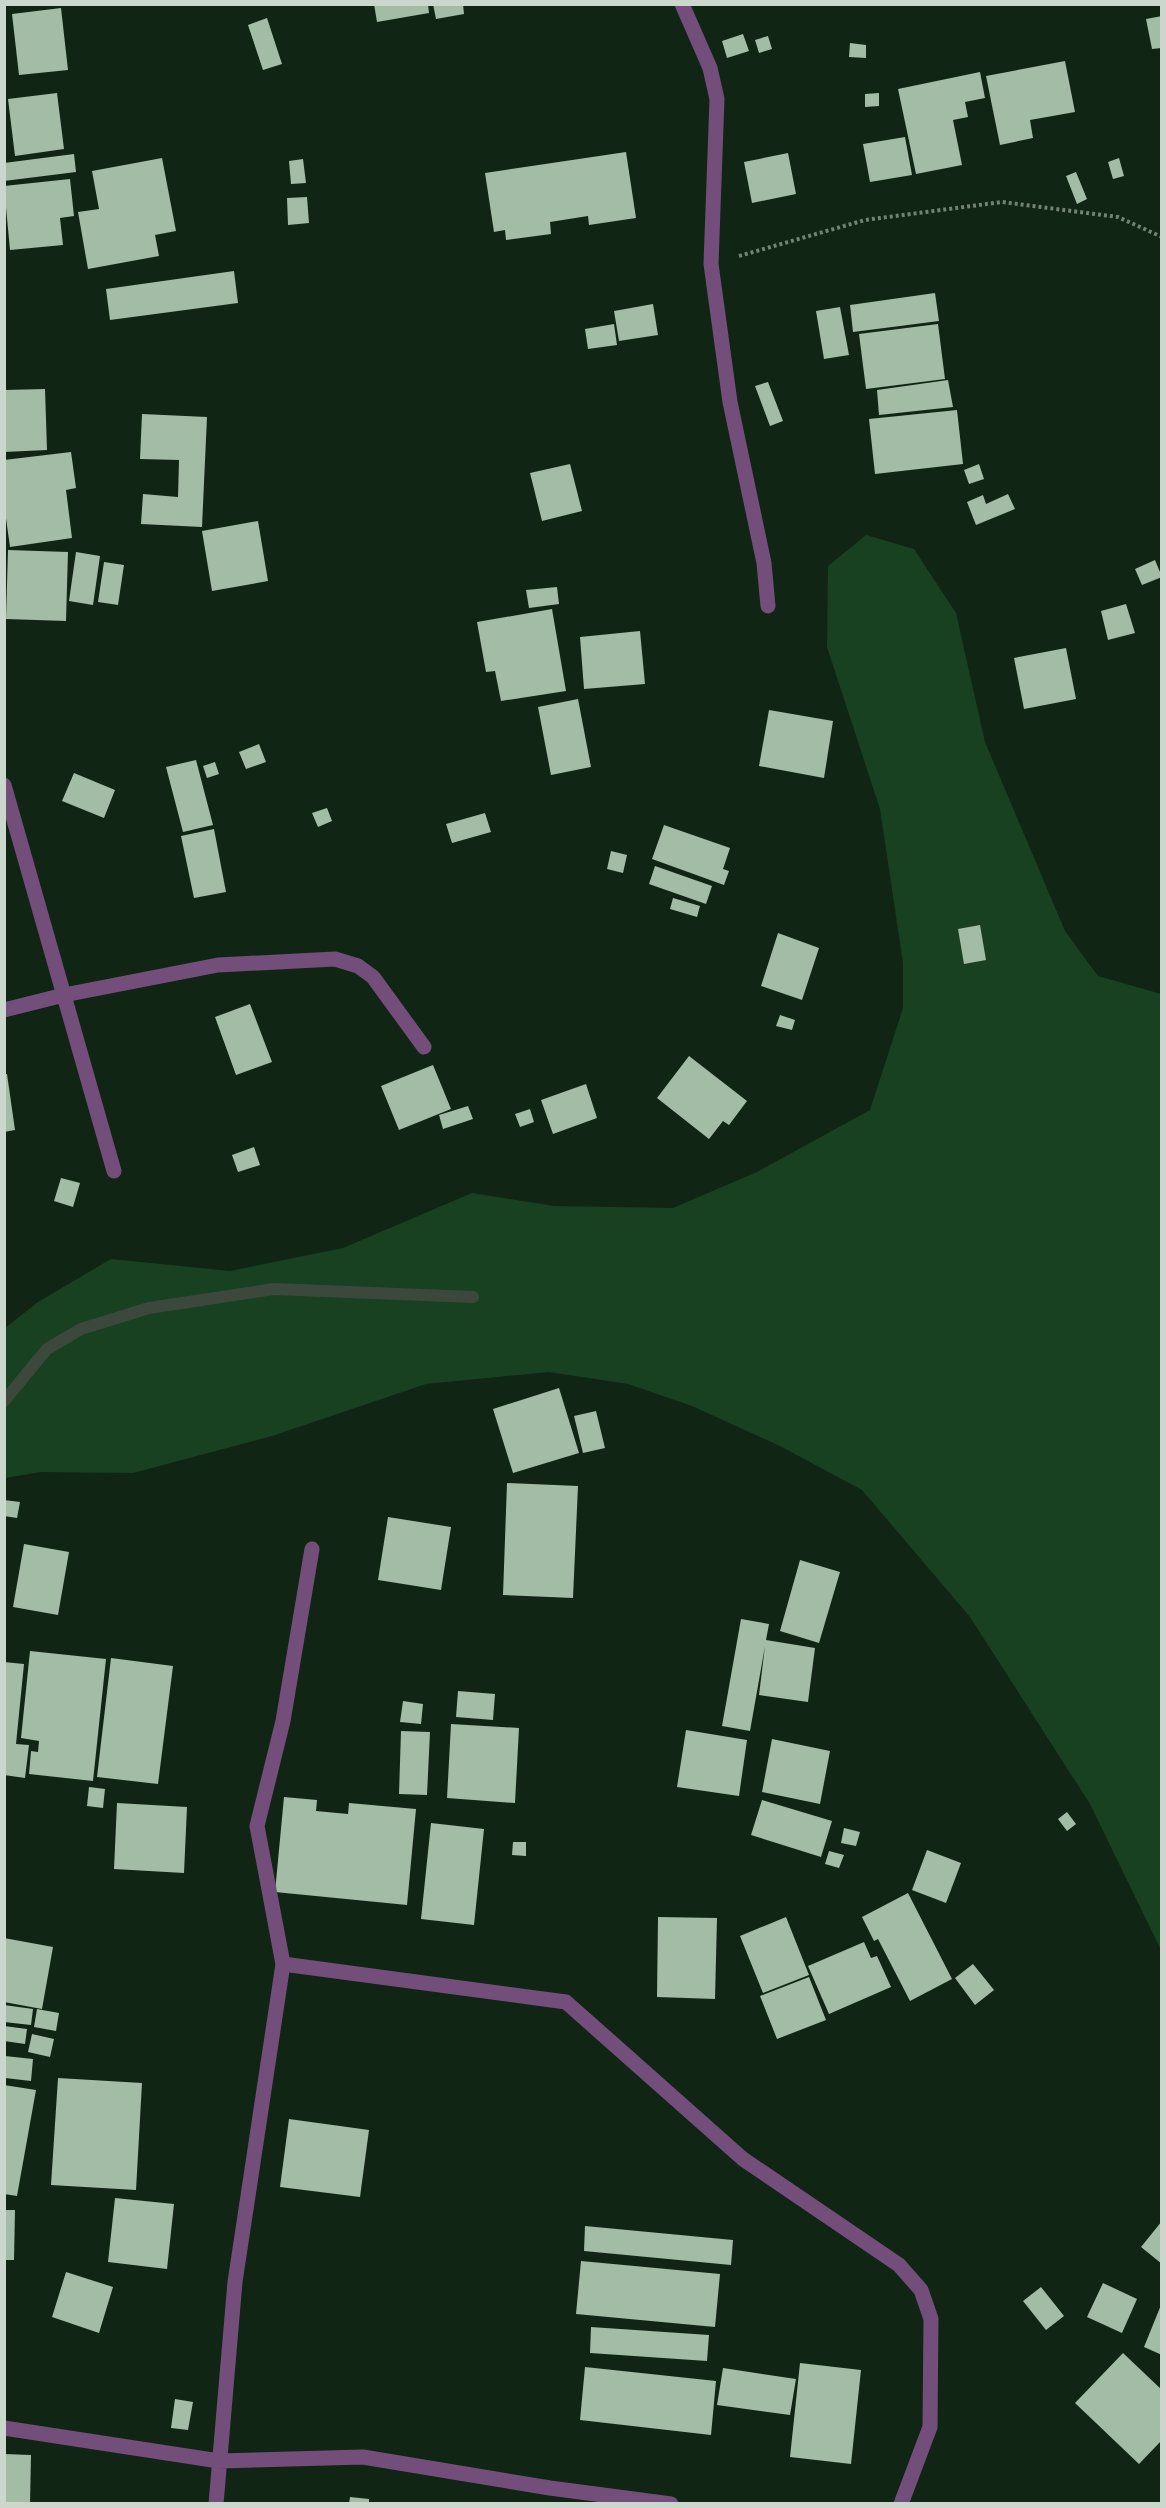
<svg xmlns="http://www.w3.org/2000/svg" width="1166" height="2508" font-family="Merriweather,serif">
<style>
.green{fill:#174121}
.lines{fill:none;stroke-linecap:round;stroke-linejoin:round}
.stream{stroke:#3d483d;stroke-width:12}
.building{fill:#a3bca6}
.path{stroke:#728274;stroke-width:4;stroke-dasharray:3 3;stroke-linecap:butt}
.street{stroke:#734e7b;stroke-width:15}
</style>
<rect width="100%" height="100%" fill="#112515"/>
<!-- green -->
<path class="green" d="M866,535L914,549L956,613L985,742L1065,931L1098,976L1161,994V1950L1090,1804L970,1617L862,1490L780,1446L692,1406L628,1384L549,1372L426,1384L272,1436L133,1473L41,1472L5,1478V1328L38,1302L111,1259L230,1271L343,1248L472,1193L554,1206L673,1208L757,1172L870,1110L903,1008V963L880,809L827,647L828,566Z"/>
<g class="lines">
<!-- stream -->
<path class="stream" d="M4,1401L47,1349L81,1329L149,1308L274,1289L473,1297"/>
</g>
<!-- building -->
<path class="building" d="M374,4H428L429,13L377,22Z
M433,4H463L464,14L436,19Z
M61,8L68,70L19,75L12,14Z
M1162,16V48L1152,49L1146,19Z
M267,18L282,64L263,70L248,25Z
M743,34L749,51L727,58L722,41Z
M768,36L772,49L759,53L755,40Z
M850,43L866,45V58L849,57Z
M1065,61L1075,112L1030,120L1033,138L1000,145L986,76Z
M980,72L985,98L965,102L968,117L953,120L962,165L916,174L898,89Z
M57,93L64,149L15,156L8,99Z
M879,93V106L865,107V94Z
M905,137L912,175L870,182L863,144Z
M626,152L636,218L589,225L588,216L550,222L551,234L506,240L505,230L494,232L485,173Z
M788,153L796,194L752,203L744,162Z
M74,154L76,172L4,181V163Z
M162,158L176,231L155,235L159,256L88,269L78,212L99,209L92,171Z
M1119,158L1124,176L1113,179L1108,162Z
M303,159L306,183L291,184L289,161Z
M1076,172L1087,199L1077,204L1066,176Z
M70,179L74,216L60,218L63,245L10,250L4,186Z
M307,197L309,223L288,225L287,198Z
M234,271L238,303L110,320L106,289Z
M935,293L939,321L853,332L850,305Z
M653,304L658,335L619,341L614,311Z
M840,307L849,355L824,359L816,311Z
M614,324L617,345L588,349L585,329Z
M938,324L945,379L866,389L859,334Z
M948,380L953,407L879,415L877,390Z
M768,382L783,421L770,426L755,386Z
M45,389L47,450L4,452V390Z
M957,410L963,464L875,474L869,419Z
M142,414L207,417L202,527L141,524L143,494L178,497L179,460L140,459Z
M71,452L76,488L66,490L72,538L10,547L4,504V460Z
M570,464L582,511L542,521L530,473Z
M979,464L984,479L969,484L964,470Z
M1008,494L1015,509L976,525L967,502L983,495L986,504Z
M258,521L268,581L212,591L202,531Z
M8,550L68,552L66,621L6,619Z
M76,552L100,556L93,605L69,601Z
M1155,560L1162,577L1142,585L1135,569Z
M104,562L124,565L118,605L98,602Z
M557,587L559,604L529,608L526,590Z
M1126,604L1135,633L1108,640L1101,611Z
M552,609L566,691L501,701L495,671L486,672L477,622Z
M640,631L645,684L584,689L580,637Z
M1066,648L1076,699L1024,709L1014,658Z
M578,699L591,767L551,775L538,707Z
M769,710L833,721L824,778L759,766Z
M259,744L266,762L246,769L239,752Z
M196,760L213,825L183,832L166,767Z
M215,762L219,774L207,778L203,766Z
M74,773L115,790L104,818L62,801Z
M327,808L332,821L318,827L312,813Z
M485,813L491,832L452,843L446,824Z
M664,825L730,848L723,869L729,871L724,885L652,859Z
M214,829L226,892L194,898L181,836Z
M611,851L627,855L623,873L607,869Z
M655,866L712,886L706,904L649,884Z
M673,898L700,906L697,917L670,909Z
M980,925L986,960L964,964L958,929Z
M778,933L819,948L802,1000L761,986Z
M250,1004L272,1062L236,1075L215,1017Z
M780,1015L795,1020L792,1030L776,1026Z
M689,1056L747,1101L729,1125L723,1121L709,1139L657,1098Z
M433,1065L451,1109L399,1130L381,1086Z
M4,1074H7L15,1130L4,1132Z
M586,1084L597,1118L553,1134L541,1100Z
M468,1106L473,1119L443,1129L439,1115Z
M530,1109L534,1122L520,1127L515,1114Z
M254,1147L260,1165L238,1172L232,1155Z
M61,1178L80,1183L73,1207L54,1201Z
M559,1388L579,1453L513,1473L493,1409Z
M596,1411L605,1448L583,1453L574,1416Z
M507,1483L578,1486L573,1598L503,1595Z
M4,1500L20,1502L17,1518L4,1516Z
M388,1517L451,1527L441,1590L378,1580Z
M24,1544L69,1552L58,1615L13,1607Z
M800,1560L840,1572L819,1643L780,1631Z
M741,1619L769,1624L766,1640L815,1648L808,1702L759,1695L765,1646L750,1731L722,1726Z
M30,1651L106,1659L93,1781L29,1774L31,1751L38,1752L39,1741L21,1738Z
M111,1658L173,1666L158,1784L97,1777Z
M4,1662L24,1664L16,1744L29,1745L25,1778L4,1775Z
M458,1691L495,1694L493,1720L456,1717Z
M403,1701L423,1704L421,1724L400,1722Z
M451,1724L519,1728L515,1803L447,1798Z
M686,1730L747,1740L739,1796L677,1787Z
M401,1731L430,1732L427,1795L399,1794Z
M772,1739L830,1751L820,1804L762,1792Z
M89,1787L105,1789L103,1808L87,1806Z
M284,1797L317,1800L316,1811L348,1814L349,1803L416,1809L407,1905L275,1892Z
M762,1800L832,1821L821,1857L751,1835Z
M117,1803L187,1807L184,1873L114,1869Z
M1067,1812L1076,1824L1067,1831L1058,1819Z
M431,1823L484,1829L474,1925L421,1919Z
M844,1828L860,1832L856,1846L841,1843Z
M513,1842H526V1856L512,1855Z
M927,1850L961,1863L946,1903L912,1890Z
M829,1851L844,1855L839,1868L825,1864Z
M908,1893L952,1979L910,2001L878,1939L874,1941L862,1917Z
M658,1917L717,1918L715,1999L657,1997Z
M786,1917L809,1975L763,1993L740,1936Z
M4,1938L53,1947L42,2009L4,2002Z
M864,1942L871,1958L877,1956L891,1987L829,2014L808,1966Z
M973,1964L994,1990L975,2005L955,1978Z
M809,1977L826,2020L777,2039L760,1996Z
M4,2005L33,2009L31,2025L4,2022Z
M37,2009L59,2013L56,2031L34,2027Z
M4,2026L27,2029L25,2044L4,2041Z
M32,2034L54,2039L50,2057L28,2052Z
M5,2056L33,2059L31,2081L5,2078Z
M58,2078L142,2083L136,2190L51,2185Z
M4,2085L36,2090L17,2196L4,2194Z
M289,2119L369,2130L360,2197L280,2187Z
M115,2198L174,2204L167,2269L108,2262Z
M4,2210H15L14,2260H4Z
M1162,2221V2264L1141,2247Z
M585,2226L733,2240L731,2265L584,2251Z
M581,2261L720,2274L715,2327L576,2314Z
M66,2272L113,2287L99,2333L52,2317Z
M1103,2283L1137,2299L1122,2333L1087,2317Z
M1041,2287L1064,2316L1046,2330L1023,2301Z
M1161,2305H1162V2355L1144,2347Z
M591,2327L709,2335L707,2361L590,2353Z
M1123,2353L1162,2390V2440L1139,2464L1075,2403Z
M800,2363L861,2370L851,2464L790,2457Z
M585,2367L716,2381L711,2435L580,2420Z
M723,2368L796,2379L790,2415L717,2405Z
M175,2399L193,2402L188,2430L171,2428Z
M4,2454L31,2455L30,2504H4Z
M350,2497L369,2499V2504H349Z"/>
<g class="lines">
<!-- path -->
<path class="path" d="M739,256L865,220L1002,202L1118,217L1162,237"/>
<!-- street -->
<path class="street" d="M682,4L710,68L717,99L711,264L730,402L764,563L768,606
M4,785L114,1171
M4,1010L64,995L218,965L335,959L358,966L373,977L424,1047
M283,1964L566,2002L743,2159L899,2265L921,2290L931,2319L930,2427L901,2504
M4,2428L219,2461L363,2457L550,2488L671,2504
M216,2504L235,2282L283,1964L257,1826L283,1721L312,1549"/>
</g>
<!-- border -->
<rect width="1166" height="2508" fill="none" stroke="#cbd7cc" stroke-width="12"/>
</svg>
